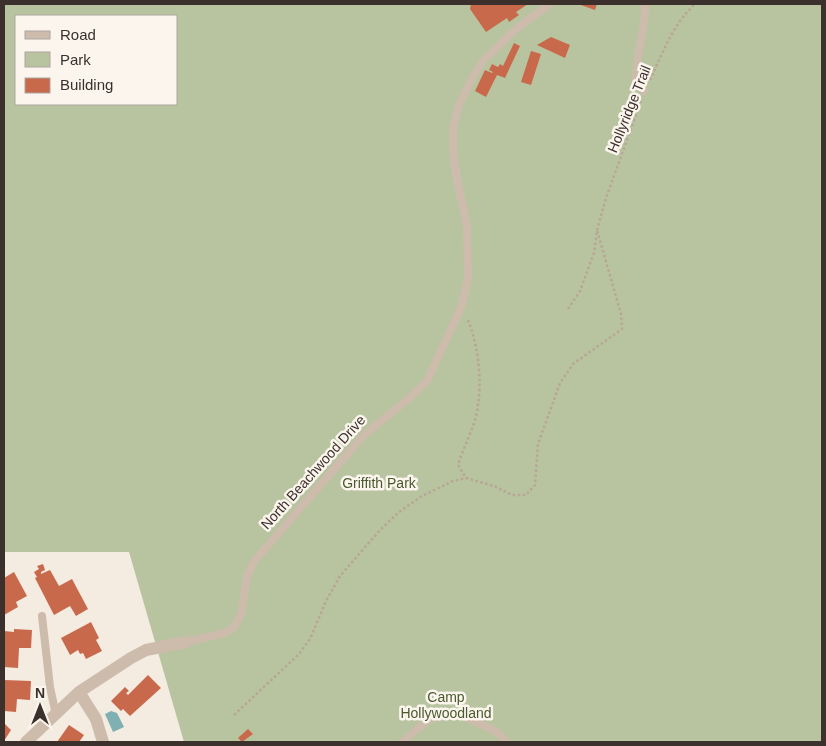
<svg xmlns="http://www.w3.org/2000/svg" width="826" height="746" font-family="Arial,sans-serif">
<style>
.green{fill:#b8c4a0;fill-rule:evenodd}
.water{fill:#7fb0b2}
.building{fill:#c8694b}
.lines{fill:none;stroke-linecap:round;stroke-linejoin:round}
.path{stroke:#b9a596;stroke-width:2.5;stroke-dasharray:2.5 2.5;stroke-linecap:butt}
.service{stroke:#cdbbac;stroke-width:8}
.minor{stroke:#cdbbac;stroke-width:12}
.labels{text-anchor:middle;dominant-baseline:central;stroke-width:5;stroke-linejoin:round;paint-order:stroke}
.street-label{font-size:14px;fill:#3b302b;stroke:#fbf5ee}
.park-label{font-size:14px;fill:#4a5a2e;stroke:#fbf5ee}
</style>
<rect width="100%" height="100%" fill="#f4ebe1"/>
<!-- green -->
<path class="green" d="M4,4H822V742H184L129,552H4ZM16,16H176V104H16Z"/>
<!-- water -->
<path class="water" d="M111,711L117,713L124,727L113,732L105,714Z"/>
<!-- building -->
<path class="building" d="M471,4H528L516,12L519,15L509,22L507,18L486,32L470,9Z
M578,4H597L595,10Z
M551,37L570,45L565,58L537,45Z
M514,43L520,46L505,78L497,75L486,97L475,91L485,70L492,73L493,72L489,70L492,64L498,67L500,64L503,66Z
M531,51L541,54L531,85L521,82Z
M43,564L45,570L41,572V574L50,570L59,586L72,579L88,609L76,616L70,606L54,615L35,578L37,577L34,572L39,569L37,566Z
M14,572L27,596L16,602L18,607L4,615V578Z
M91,622L99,638L96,640L102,651L86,659L83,653L80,654L78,650L70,655L61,638Z
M14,629L32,630L31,648H19L18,668L4,667V631L14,632Z
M148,675L161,688L130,716L123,709L121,711L111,701L125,687L129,691L126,693L128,695Z
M4,680L31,681L30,700L17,699L16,712L4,711Z
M4,723L11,730L4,741Z
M69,725L84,735L79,742H57Z
M248,729L253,734L242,742L238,738Z"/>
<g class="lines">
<!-- path -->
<path class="path" d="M650,80C662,54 673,24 695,4
M568,309L580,291L594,253L597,230L606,198L641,101
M468,320C478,344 482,379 478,405C476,425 464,445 458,465L466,478L494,486L512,495H526L535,485L538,444L560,383L573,364L622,329L621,314L597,230
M234,715L299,654L310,639L326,601L340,576L380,530L399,512L422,496L453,481L466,478"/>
<!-- service -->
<path class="service" d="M644,91L636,82C635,55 646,31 645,4
M42,616L50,687L56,715
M186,642L225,633L234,627L241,614L248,573L256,559L363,436L407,400L427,381L461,308L468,279L467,225L457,181L453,150V128L459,105L470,82L483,61L516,29L550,4
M402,742L428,720L437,717L461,715L496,731L507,742"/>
<!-- minor -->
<path class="minor" d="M79,692L96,719L103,742
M26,742L79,692L131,658L146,650L186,642"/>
</g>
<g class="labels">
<!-- street labels -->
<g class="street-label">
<text transform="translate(629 109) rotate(-68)">Hollyridge Trail</text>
<text transform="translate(313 472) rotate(-48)">North Beachwood Drive</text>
</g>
<!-- park labels -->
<g class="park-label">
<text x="379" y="483">Griffith Park</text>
<text x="446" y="697">Camp<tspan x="446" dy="16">Hollywoodland</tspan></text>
</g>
</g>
<!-- border -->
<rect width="826" height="746" fill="none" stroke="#3b302b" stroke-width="10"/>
<!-- legend -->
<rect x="15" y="15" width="162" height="90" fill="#fbf5ee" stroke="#aea6a0"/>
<rect x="25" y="31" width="25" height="8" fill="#cdbbac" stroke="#aea6a0"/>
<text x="60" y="40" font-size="15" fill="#3b302b">Road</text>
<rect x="25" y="52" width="25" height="15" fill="#b8c4a0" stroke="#aea6a0"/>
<text x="60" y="65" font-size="15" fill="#3b302b">Park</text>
<rect x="25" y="78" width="25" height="15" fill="#c8694b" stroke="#aea6a0"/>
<text x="60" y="90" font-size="15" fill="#3b302b">Building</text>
<!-- north arrow -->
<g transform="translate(40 706)" stroke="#fbf5ee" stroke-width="4" paint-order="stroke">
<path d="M0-4L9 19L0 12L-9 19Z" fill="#3b302b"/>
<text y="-8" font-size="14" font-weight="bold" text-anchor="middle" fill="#3b302b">N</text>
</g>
</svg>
